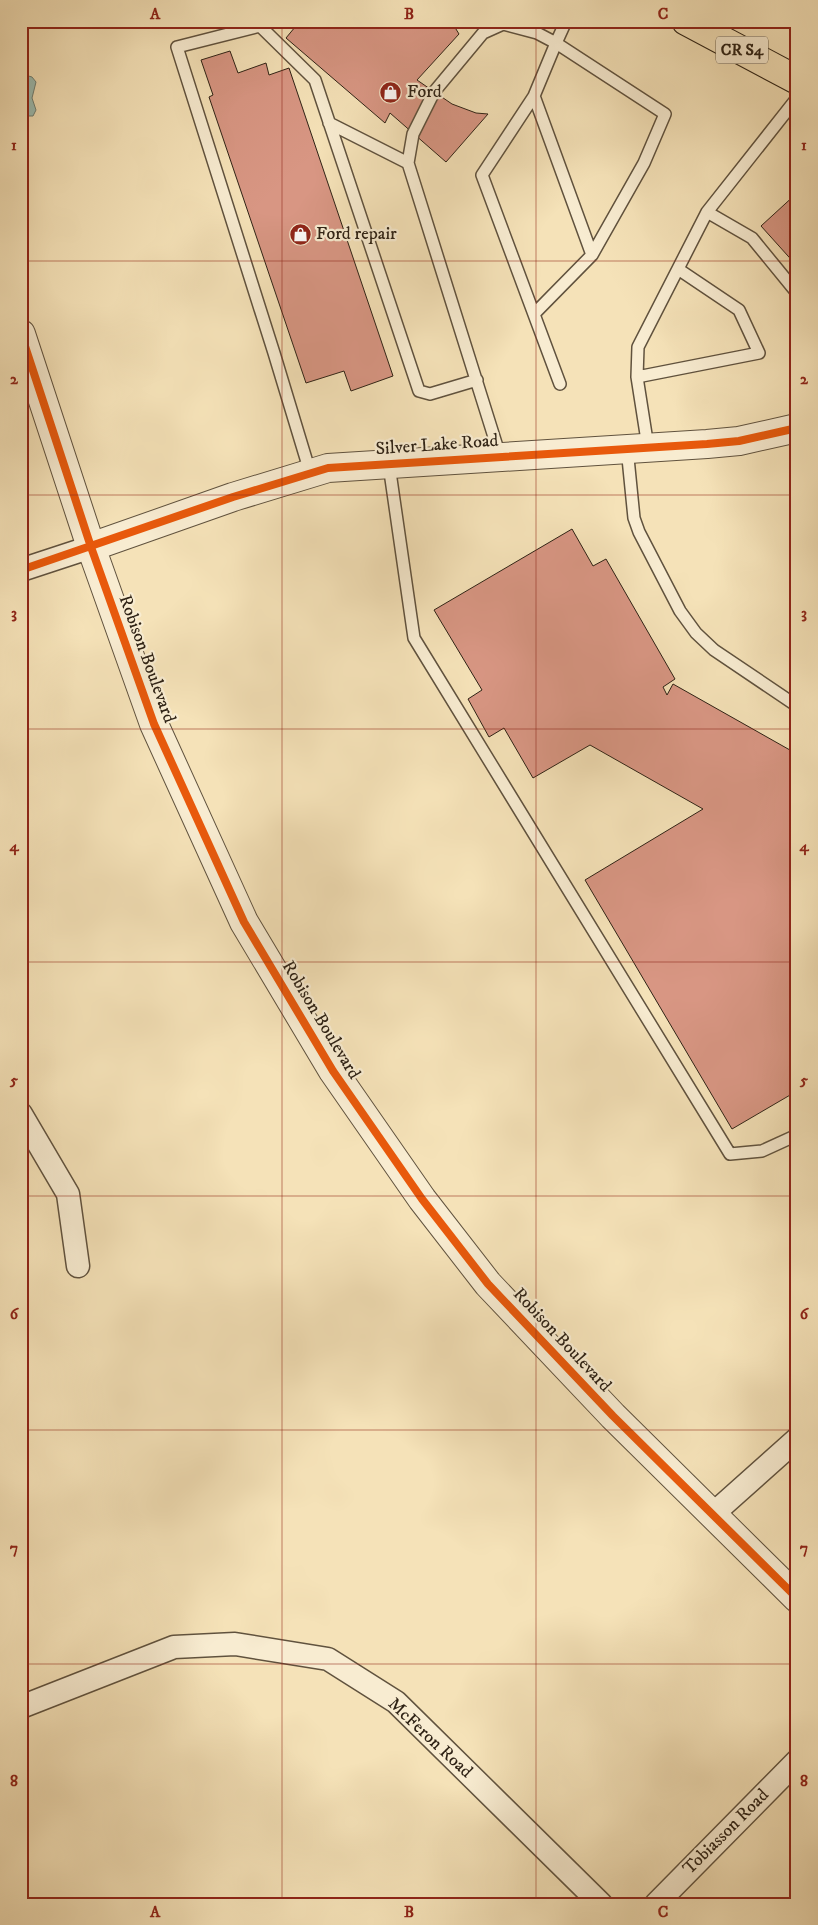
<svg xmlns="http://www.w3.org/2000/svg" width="818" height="1925" font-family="'IM FELL DW Pica',serif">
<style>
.water{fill:#9cbdb2;stroke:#707f73}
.building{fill:#d89683;stroke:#2e2215}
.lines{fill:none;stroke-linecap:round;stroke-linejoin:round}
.service-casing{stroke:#60523e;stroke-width:14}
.minor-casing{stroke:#60523e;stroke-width:25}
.tertiary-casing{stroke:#60523e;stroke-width:30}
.primary-casing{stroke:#2e2215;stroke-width:30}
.service{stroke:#f8ecd1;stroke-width:11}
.minor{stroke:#f8ecd1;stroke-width:22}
.tertiary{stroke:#f8ecd1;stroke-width:28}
.primary{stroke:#f5e2b8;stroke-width:28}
.cycleway-casing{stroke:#f8ecd1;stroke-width:11}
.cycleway{stroke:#e8590c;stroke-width:8}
.grid{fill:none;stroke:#8f2418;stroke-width:1;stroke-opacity:0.55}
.labels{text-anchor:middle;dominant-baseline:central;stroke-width:4.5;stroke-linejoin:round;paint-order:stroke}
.shield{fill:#f8ecd1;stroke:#6b5f4d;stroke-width:1}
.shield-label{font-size:16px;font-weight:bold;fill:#2e2215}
.poi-label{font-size:18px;fill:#2e2215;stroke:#f8ecd1;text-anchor:start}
.street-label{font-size:18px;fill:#2e2215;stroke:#f8ecd1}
.neatline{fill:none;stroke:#8f2418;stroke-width:2}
.grid-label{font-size:16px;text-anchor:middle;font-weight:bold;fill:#8f2418}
</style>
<rect width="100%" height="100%" fill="#f5e2b8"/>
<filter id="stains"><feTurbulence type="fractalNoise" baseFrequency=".004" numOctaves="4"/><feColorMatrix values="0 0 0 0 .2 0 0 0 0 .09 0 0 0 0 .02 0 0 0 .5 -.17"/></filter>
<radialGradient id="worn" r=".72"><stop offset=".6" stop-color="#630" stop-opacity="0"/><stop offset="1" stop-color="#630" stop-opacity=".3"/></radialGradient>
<!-- water -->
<path class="water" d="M25,75L32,77L36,82L32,98L36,110L33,116H25L21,112V77Z"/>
<!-- building -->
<path class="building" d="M300,21H451L459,34L417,80L452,104L476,113L488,114L446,162L390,113L385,123L286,38Z
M230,51L238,73L266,63L269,75L289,68L393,376L351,391L344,371L306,383L209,97L213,95L201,60Z
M797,193V266L761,226Z
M572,529L593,566L606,559L675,679L663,687L667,695L673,684L797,754V767L793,773L797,779V1091L732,1129L585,880L703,809L590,745L533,778L504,728L489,737L468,699L482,690L434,610Z"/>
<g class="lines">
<defs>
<path id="service" d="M534,96L592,255
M329,123L408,163L500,456
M408,163L413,134L434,92L483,33L503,24L537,33L556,43L566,21
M707,212L752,238L797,293
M534,314L592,255L644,163L665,114L556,43L534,96L482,175L560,384
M637,377L759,353L739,310L678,269
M648,447L637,377L638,347L707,212L797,98
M627,448L634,518L639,532L680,611L696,633L714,650L797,706
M389,465L414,638L730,1154L762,1151L797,1135
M310,472L274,353L177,47L260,26L315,80L419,391L430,394L477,380"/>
<path id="minor" d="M21,570L91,547
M21,1114L68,1194L78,1266
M713,1514L797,1439
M21,1707L174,1647L235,1644L328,1659L396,1702L601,1904
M656,1904L797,1761"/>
<path id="tertiary" d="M21,334L91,547L154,724L244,922L333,1071L422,1199L488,1284L613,1416L797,1598
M91,547L233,497L328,468L707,444L739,441L797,428"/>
<path id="primary" d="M686,21L797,80"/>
</defs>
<!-- service casing -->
<use href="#service" class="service-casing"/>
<!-- minor casing -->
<use href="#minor" class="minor-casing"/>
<!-- tertiary casing -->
<use href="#tertiary" class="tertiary-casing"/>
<!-- primary casing -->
<use href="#primary" class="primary-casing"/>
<!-- service -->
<use href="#service" class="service"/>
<!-- minor -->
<use href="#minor" class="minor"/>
<!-- tertiary -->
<use href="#tertiary" class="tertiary"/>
<!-- primary -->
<use href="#primary" class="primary"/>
<defs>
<path id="cycleway" d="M21,334L91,547L154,724L244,922L333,1071L422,1199L488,1284L613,1416L797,1598
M21,570L233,497L328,468L707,444L739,441L797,428"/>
</defs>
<!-- cycleway casing -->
<use href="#cycleway" class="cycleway-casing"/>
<!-- cycleway -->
<use href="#cycleway" class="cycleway"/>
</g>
<!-- grid -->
<path class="grid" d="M282,21V1904M536,21V1904M21,261H797M21,495H797M21,729H797M21,962H797M21,1196H797M21,1430H797M21,1664H797"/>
<!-- icons -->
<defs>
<symbol id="shop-disc" viewBox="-11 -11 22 22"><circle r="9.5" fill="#8f2418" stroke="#f8ecd1"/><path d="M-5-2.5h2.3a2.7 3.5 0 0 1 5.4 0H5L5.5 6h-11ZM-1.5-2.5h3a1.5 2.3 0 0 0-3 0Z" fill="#fff"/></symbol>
</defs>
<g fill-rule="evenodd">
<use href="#shop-disc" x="378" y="80" width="25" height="25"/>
<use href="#shop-disc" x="288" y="222" width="25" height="25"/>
</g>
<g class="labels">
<!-- shield labels -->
<rect class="shield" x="716" y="36.5" width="52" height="27" rx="4"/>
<g class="shield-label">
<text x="742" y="50">CR S4</text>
</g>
<!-- poi labels -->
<g class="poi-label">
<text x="407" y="92">Ford</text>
<text x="316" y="234">Ford repair</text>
</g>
<!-- street labels -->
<g class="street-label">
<text transform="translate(437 445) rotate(-4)">Silver Lake Road</text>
<text transform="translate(147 659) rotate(70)">Robison Boulevard</text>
<text transform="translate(321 1020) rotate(59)">Robison Boulevard</text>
<text transform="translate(562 1340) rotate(47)">Robison Boulevard</text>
<text transform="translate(430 1738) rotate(43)">McFeron Road</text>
<text transform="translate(726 1832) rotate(-45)">Tobiasson Road</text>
</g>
</g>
<!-- margin -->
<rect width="818" height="1925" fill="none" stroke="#f5e2b8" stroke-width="55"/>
<rect x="28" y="28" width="762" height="1870" class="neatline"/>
<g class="grid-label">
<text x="155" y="19">A</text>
<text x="409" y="19">B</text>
<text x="663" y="19">C</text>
<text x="14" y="150">1</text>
<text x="804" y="150">1</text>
<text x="14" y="384">2</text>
<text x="804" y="384">2</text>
<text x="14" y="618">3</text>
<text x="804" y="618">3</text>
<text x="14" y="851">4</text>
<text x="804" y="851">4</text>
<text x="14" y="1085">5</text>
<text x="804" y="1085">5</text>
<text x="14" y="1319">6</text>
<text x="804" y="1319">6</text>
<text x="14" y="1553">7</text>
<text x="804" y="1553">7</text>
<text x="14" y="1786">8</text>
<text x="804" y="1786">8</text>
<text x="155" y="1917">A</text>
<text x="409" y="1917">B</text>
<text x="663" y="1917">C</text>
</g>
<rect width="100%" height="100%" filter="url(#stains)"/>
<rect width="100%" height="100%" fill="url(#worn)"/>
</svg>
